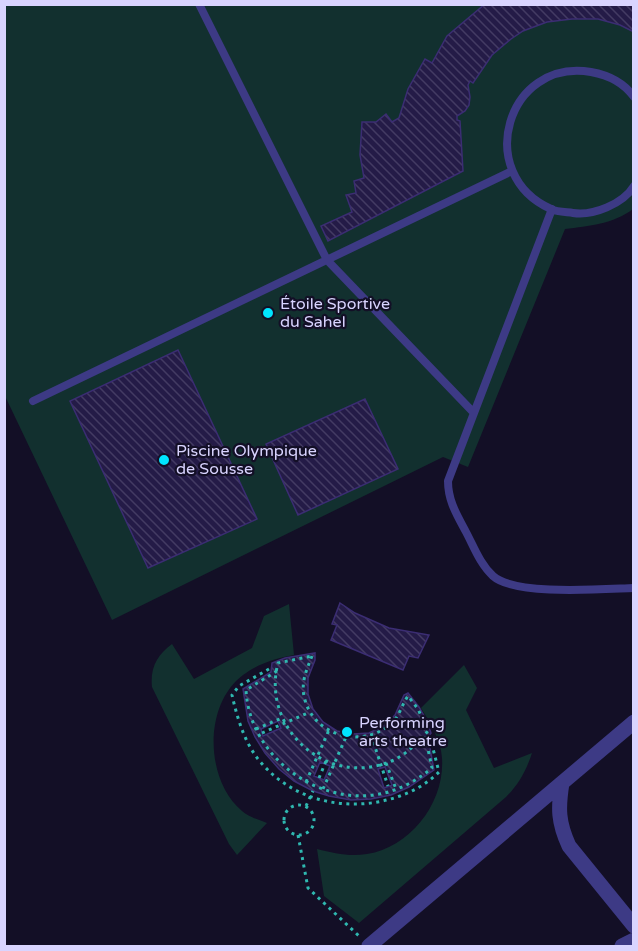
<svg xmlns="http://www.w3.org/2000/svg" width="638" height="951" font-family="'Varela Round',sans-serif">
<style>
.grass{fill:#12302f}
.building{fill:url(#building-back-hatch);stroke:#3b2d73;stroke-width:1.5;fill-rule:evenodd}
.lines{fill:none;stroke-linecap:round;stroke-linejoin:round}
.path{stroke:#2fb8b0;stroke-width:3;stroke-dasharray:3 4.5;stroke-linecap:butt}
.service{stroke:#3d3a85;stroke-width:8}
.minor{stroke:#3d3a85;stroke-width:15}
.poi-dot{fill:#00e5ff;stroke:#130f26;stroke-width:2}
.labels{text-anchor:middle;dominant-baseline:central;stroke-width:4.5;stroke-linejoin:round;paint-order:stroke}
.poi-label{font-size:16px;fill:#d9d4ff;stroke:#130f26;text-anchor:start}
</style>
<defs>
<pattern id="building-back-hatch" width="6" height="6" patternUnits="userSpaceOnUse" patternTransform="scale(1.5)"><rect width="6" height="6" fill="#241b47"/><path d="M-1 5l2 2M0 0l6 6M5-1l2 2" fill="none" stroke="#433b63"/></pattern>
</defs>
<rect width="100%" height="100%" fill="#130f26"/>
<!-- grass -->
<path class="grass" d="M5,5H633V209C613,224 589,226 565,229L468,467L443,457L112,620L5,396Z
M289,604L294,655C277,658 257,664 243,675C203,705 205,780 242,811C249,817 259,820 267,823L237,855L229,844L152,687C150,668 157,655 172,644L194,679L252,648L264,616Z
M464,665L477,688L466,710L494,768L532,753C526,771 519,784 506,797L359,923L324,896L317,849C334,853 349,857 367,854C411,847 445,802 442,758C441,740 430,723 421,708Z"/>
<!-- building -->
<path class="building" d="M485,4H634V32L620,25L598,19H572L547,22L523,31L511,39L492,55L473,83L470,81L468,85L470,97L469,105L465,111L457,116V120L460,121L463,171L328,241L321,226L352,212L346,195L356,193L354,181L364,178L360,155L362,122H376L386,114L392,122L399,118L408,89L425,59L432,63L447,36Z
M178,350L257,519L148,568L70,401Z
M365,399L398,469L298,515L266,444Z
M340,603L355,613L389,628L429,635L418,658L409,656L403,670L331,640L337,625L332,624Z
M315,653V660L308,678V694L313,709L323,722L337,731L353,734L369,733L384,726L395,715L404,695L408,693L419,707L427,721L431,733L428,737L434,770L409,787L391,795L371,799L351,800L329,796L313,791L294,781L279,769L265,753L255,737L248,721L243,689L271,672L272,663L285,658ZM278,721L281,728L263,736L261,729ZM320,762L330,766L324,780L314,776ZM385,767L392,785L384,788L378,769Z"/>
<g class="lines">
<!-- path -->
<path class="path" d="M312,656C307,669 301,681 304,696C312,736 362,750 392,723C400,715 402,704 408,696L418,709L428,731C416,744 405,756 389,762C326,787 261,728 278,663Z
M269,669L239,686L232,695C237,717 244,741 258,759C292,802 350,814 400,796C414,791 428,783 439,772L430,737
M277,671L246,690C249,753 312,803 374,795C396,792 415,782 432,768L425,735
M256,729L282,718
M262,733L310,712
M371,735L388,786
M386,763L396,789
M319,778L326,761
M306,782L329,730
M323,789L346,737
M284 820a15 15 0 1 1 30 0a15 15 0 1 1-30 0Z
M306,806L313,791
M298,835L308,888L359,936"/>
<!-- service -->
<path class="service" d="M199,4L327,260L473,412
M634,97C624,83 608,75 591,72C507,58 473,174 551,209C557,212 566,212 573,213C593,216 623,204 634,186
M552,209L448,481C448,501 457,515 466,532C474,547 480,564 493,576C515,596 603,589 634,588
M33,401L512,171"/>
<!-- minor -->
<path class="minor" d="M562,783C558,808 558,822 569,846L634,926
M369,946L634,722
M622,946L634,940"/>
</g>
<!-- markers -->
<g class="poi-dot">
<circle cx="268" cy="313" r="6"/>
<circle cx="164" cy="460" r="6"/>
<circle cx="347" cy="732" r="6"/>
</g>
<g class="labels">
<!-- poi labels -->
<g class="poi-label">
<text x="280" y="304">Étoile Sportive<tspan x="280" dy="18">du Sahel</tspan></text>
<text x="176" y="451">Piscine Olympique<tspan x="176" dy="18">de Sousse</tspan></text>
<text x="359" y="723">Performing<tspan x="359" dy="18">arts theatre</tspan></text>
</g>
</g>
<!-- border -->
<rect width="638" height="951" fill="none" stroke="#d9d4ff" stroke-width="12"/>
</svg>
